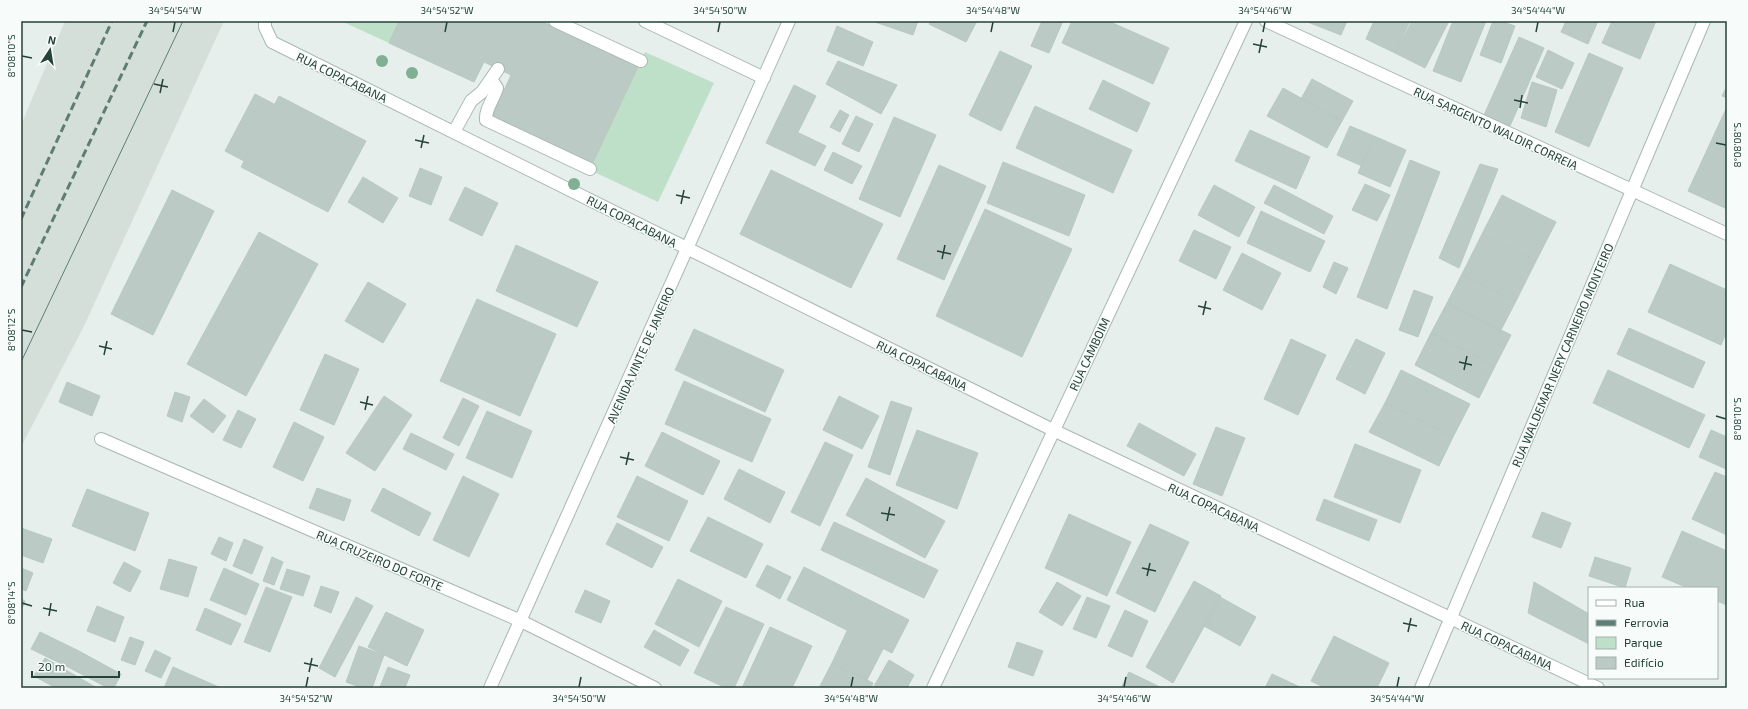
<svg xmlns="http://www.w3.org/2000/svg" width="1748" height="709" font-family="'Exo 2',sans-serif">
<style>
.built{fill:#d4dfda}
.green{fill:#bfe0c8}
.building{fill:#bbcac4;stroke:#b8c9c2}
.lines{fill:none;stroke-linecap:round;stroke-linejoin:round}
.minor-casing{stroke:#a8b8b2;stroke-width:14}
.minor{stroke:#fff;stroke-width:12}
.tram{stroke:#5f7d75;stroke-width:1}
.rail{stroke:#5f7d75;stroke-width:3;stroke-dasharray:8 4;stroke-linecap:butt}
.tree{fill:#80af93}
.ticks{fill:none;stroke:#24423a;stroke-width:1.5}
.labels{text-anchor:middle;dominant-baseline:central;stroke-width:3;stroke-linejoin:round;paint-order:stroke}
.street-label{font-size:12px;fill:#24423a;stroke:#f7fbf9}
.neatline{fill:none;stroke:#24423a;stroke-width:1.5}
.ticks-label{font-size:10px;text-anchor:middle;fill:#24423a}
</style>
<rect width="100%" height="100%" fill="#e6efeb"/>
<!-- built -->
<path class="built" d="M65,21H224L84,326L21,447V125Z"/>
<!-- green -->
<path class="green" d="M341,21H399L389,43Z
M645,52L714,83L658,202L590,170Z"/>
<!-- building -->
<path class="building" d="M399,21H541L638,67L590,169L490,121L511,75L484,62L474,82L389,43Z
M872,21H918L913,35Z
M931,21H977L966,42L929,24Z
M1042,21H1063L1049,53L1031,46Z
M1072,21H1108L1169,48L1153,84L1062,43Z
M1305,21H1347L1341,35Z
M1374,21H1410L1395,53L1366,39Z
M1412,21H1449L1425,68L1395,53Z
M1453,21H1486L1461,82L1433,71Z
M1493,21H1500L1515,26L1501,63L1480,55Z
M1566,21H1598L1588,44L1561,32Z
M1612,21H1656L1640,59L1602,43Z
M837,26L873,42L863,66L827,51Z
M1519,37L1544,48L1510,126L1484,115Z
M1548,50L1574,63L1562,89L1536,77Z
M1000,51L1032,66L1001,131L969,115Z
M1589,53L1623,68L1589,147L1555,132Z
M838,61L897,85L881,114L826,84Z
M1312,79L1353,101L1342,121L1301,99Z
M1103,80L1150,103L1137,132L1089,109Z
M1532,82L1557,90L1546,127L1521,118Z
M794,85L816,96L798,132L776,122Z
M1727,86V98L1722,96Z
M1283,88L1342,121L1327,148L1267,116Z
M255,94L274,104L244,161L225,151Z
M279,96L366,141L328,212L241,167Z
M1035,106L1132,150L1113,193L1016,148Z
M1726,109H1727V209L1688,191Z
M840,110L849,115L840,132L830,127Z
M856,116L873,124L859,152L842,144Z
M894,117L936,135L900,217L859,199Z
M776,122L826,146L815,166L766,143Z
M1350,126L1374,136L1362,166L1337,155Z
M1250,130L1310,157L1296,189L1235,161Z
M1374,136L1406,150L1390,187L1358,173Z
M833,152L862,166L852,184L824,170Z
M1410,160L1440,172L1387,309L1357,297Z
M1003,162L1085,195L1069,236L987,203Z
M1480,164L1498,169L1459,268L1439,258Z
M939,165L986,186L944,280L897,259Z
M420,168L442,177L431,205L409,196Z
M771,170L883,224L851,288L740,234Z
M363,177L398,198L383,223L348,202Z
M1365,184L1390,195L1377,221L1352,210Z
M1214,185L1255,207L1239,237L1198,215Z
M1274,185L1333,216L1324,234L1264,203Z
M465,187L498,203L482,236L449,220Z
M172,190L214,211L153,335L111,314Z
M1502,195L1556,222L1536,261L1482,234Z
M985,209L1072,249L1022,357L936,316Z
M1261,211L1325,241L1310,272L1247,243Z
M1194,230L1231,247L1216,279L1179,261Z
M259,232L318,264L246,396L187,364Z
M1482,234L1536,261L1516,301L1462,274Z
M516,245L598,282L577,327L496,291Z
M1242,253L1281,273L1262,310L1223,290Z
M1334,262L1348,268L1336,294L1323,287Z
M1670,264L1727,290V331L1721,345L1648,312Z
M1462,274L1516,301L1501,330L1447,303Z
M368,282L406,304L383,343L345,321Z
M1414,290L1433,297L1418,337L1399,330Z
M477,299L556,334L520,416L440,381Z
M1447,303L1511,335L1495,366L1431,333Z
M1629,328L1705,362L1693,388L1617,354Z
M694,329L784,370L765,412L675,370Z
M1431,333L1495,366L1479,398L1415,365Z
M1291,339L1326,355L1298,415L1264,399Z
M1356,339L1385,353L1365,394L1336,379Z
M325,354L359,369L334,425L300,410Z
M1401,370L1470,404L1453,437L1385,403Z
M1608,370L1705,415L1689,448L1593,403Z
M684,381L771,419L752,462L665,424Z
M67,382L100,396L92,416L59,402Z
M175,392L190,397L182,422L167,416Z
M384,396L412,415L375,471L346,453Z
M839,396L879,416L862,449L823,430Z
M463,398L479,406L459,446L443,438Z
M204,399L226,416L213,433L190,416Z
M891,401L912,408L890,475L868,467Z
M1385,403L1453,437L1439,466L1369,432Z
M238,410L256,419L241,448L223,440Z
M487,411L532,431L512,478L466,458Z
M294,422L324,437L303,481L273,467Z
M1139,423L1196,454L1184,476L1127,446Z
M1216,427L1245,438L1222,496L1193,484Z
M917,430L978,453L957,509L896,485Z
M1711,430L1727,437V466L1726,469L1699,457Z
M662,432L720,461L703,495L645,466Z
M411,433L454,454L446,470L403,449Z
M825,442L853,455L820,526L791,512Z
M1355,444L1421,470L1400,523L1334,497Z
M739,469L785,492L770,523L724,499Z
M1715,472L1727,477V535L1692,519Z
M463,476L499,494L469,557L433,540Z
M637,476L688,501L669,541L617,517Z
M866,478L945,521L925,558L846,515Z
M317,488L351,500L344,521L309,508Z
M383,488L431,513L419,536L371,511Z
M87,489L149,513L135,551L72,526Z
M1324,499L1377,520L1369,541L1316,520Z
M1542,512L1571,523L1561,548L1532,537Z
M1069,514L1131,542L1107,596L1045,568Z
M708,517L763,544L746,578L690,551Z
M834,522L938,570L924,598L821,550Z
M617,523L663,547L652,568L606,544Z
M1150,524L1189,542L1155,612L1116,593Z
M21,528L52,539L43,563L21,555Z
M1682,531L1727,551V605L1717,601V588H1688L1662,577Z
M219,537L233,543L226,561L211,554Z
M244,539L263,547L252,574L233,566Z
M272,557L283,562L274,585L263,581Z
M1595,557L1631,568L1625,588L1589,576Z
M169,559L197,567L188,597L160,589Z
M124,562L141,571L130,592L113,583Z
M767,565L791,577L780,599L756,586Z
M804,567L909,620L892,653L787,600Z
M21,568L33,573L26,591L21,589Z
M224,568L259,584L246,615L210,600Z
M287,569L310,576L303,596L280,589Z
M678,579L722,601L699,647L655,624Z
M1194,581L1221,596L1173,683L1146,667Z
M1057,582L1081,596L1062,626L1039,612Z
M1534,582L1589,614V644L1528,613Z
M321,586L339,592L331,613L314,606Z
M266,587L292,597L270,652L244,642Z
M585,590L610,601L601,623L575,612Z
M356,597L373,606L335,677L319,668Z
M1087,597L1110,606L1096,638L1073,629Z
M1220,597L1256,617L1240,646L1204,626Z
M21,599L25,601L21,611Z
M97,606L124,617L115,642L87,631Z
M726,607L764,624L734,688H726L694,673Z
M205,608L241,624L231,645L196,630Z
M1125,610L1148,621L1132,657L1108,646Z
M386,612L424,630L407,666L368,647Z
M770,627L812,646L792,688H742Z
M654,630L689,650L680,666L644,647Z
M847,631L883,649L867,680L832,663Z
M40,632L77,650L68,667L31,649Z
M1334,636L1389,663L1377,688H1325L1311,681Z
M130,637L144,642L135,665L121,660Z
M1017,642L1043,651L1033,676L1008,667Z
M359,646L384,655L372,688H362L346,682Z
M77,650L121,674L114,688H108L68,667Z
M155,650L171,658L161,678L145,671Z
M45,658L97,688H56L34,676Z
M889,660L914,675L907,688H890L877,681Z
M832,663L873,683L871,688H819Z
M173,667L221,688H164Z
M388,667L410,675L405,688L380,687Z
M1129,672L1162,688H1121Z
M1272,674L1302,688H1265Z
M877,681L890,688H873Z"/>
<g class="lines">
<defs>
<path id="minor" d="M265,21V27L272,42L1053,430L1598,688
M555,21L641,61
M645,21L764,78
M1266,21L1727,234
M491,79L497,88C494,99 485,109 486,120L590,169
M454,132L471,101L482,92L498,69
M101,439L521,621L655,688
M490,688L789,21
M933,688L1246,21
M1421,688L1704,21"/>
</defs>
<!-- minor casing -->
<use href="#minor" class="minor-casing"/>
<!-- minor -->
<use href="#minor" class="minor"/>
<!-- tram -->
<path class="tram" d="M21,362L183,21"/>
<!-- rail -->
<path class="rail" d="M21,219L112,21
M21,287L147,21"/>
</g>
<!-- trees -->
<g class="tree">
<circle cx="382" cy="61" r="6"/>
<circle cx="412" cy="73" r="6"/>
<circle cx="574" cy="184" r="6"/>
</g>
<!-- ticks -->
<path class="ticks" d="M173,32L175,22M445,32L447,22M718,32L720,22M991,32L993,22M1263,32L1265,22M1536,32L1538,22M1253,44L1267,47M1259,53L1262,39M22,56L32,58M154,84L168,87M160,93L163,79M1514,100L1528,103M1520,108L1522,95M415,140L429,143M1716,143L1726,145M421,148L424,135M676,195L690,198M681,204L684,190M937,251L951,254M942,259L945,245M1198,306L1211,309M1203,315L1206,301M22,330L32,332M99,346L112,349M104,355L107,341M1459,362L1472,365M1464,370L1467,356M360,402L373,405M365,410L368,396M1716,416L1726,419M620,457L634,460M626,465L629,452M881,513L895,515M887,521L890,507M1142,568L1156,571M1147,576L1150,563M22,603L32,606M43,608L57,611M49,616L51,603M1403,623L1417,626M1408,632L1411,618M304,663L318,666M309,672L312,658M306,687L308,677M579,687L581,677M851,687L853,677M1124,687L1126,677M1397,687L1399,677"/>
<g class="labels">
<!-- street labels -->
<g class="street-label">
<text transform="translate(342 77) rotate(26)">RUA COPACABANA</text>
<text transform="translate(1496 128) rotate(25)">RUA SARGENTO WALDIR CORREIA</text>
<text transform="translate(632 221) rotate(27)">RUA COPACABANA</text>
<text transform="translate(1089 354) rotate(-65)">RUA CAMBOIM</text>
<text transform="translate(640 355) rotate(-66)">AVENIDA VINTE DE JANEIRO</text>
<text transform="translate(1562 355) rotate(-67)">RUA WALDEMAR NERY CARNEIRO MONTEIRO</text>
<text transform="translate(922 365) rotate(26)">RUA COPACABANA</text>
<text transform="translate(1214 507) rotate(25)">RUA COPACABANA</text>
<text transform="translate(380 560) rotate(23)">RUA CRUZEIRO DO FORTE</text>
<text transform="translate(1507 645) rotate(25)">RUA COPACABANA</text>
</g>
</g>
<!-- border -->
<rect width="1748" height="709" fill="none" stroke="#f7fbf9" stroke-width="44"/>
<!-- legend -->
<rect x="1588" y="587" width="130" height="92" fill="#f7fbf9" stroke="#a3b1ad"/>
<rect x="1596" y="600" width="20" height="6" fill="#ffffff" stroke="#a3b1ad"/>
<text x="1624" y="607" font-size="12" fill="#24423a">Rua</text>
<rect x="1596" y="620" width="20" height="6" fill="#5f7d75" stroke="#a3b1ad"/>
<text x="1624" y="627" font-size="12" fill="#24423a">Ferrovia</text>
<rect x="1596" y="637" width="20" height="12" fill="#bfe0c8" stroke="#a3b1ad"/>
<text x="1624" y="647" font-size="12" fill="#24423a">Parque</text>
<rect x="1596" y="657" width="20" height="12" fill="#bbcac4" stroke="#a3b1ad"/>
<text x="1624" y="667" font-size="12" fill="#24423a">Edifício</text>
<!-- north arrow -->
<g transform="translate(50 50) rotate(12)" stroke="#f7fbf9" stroke-width="3" paint-order="stroke">
<path d="M0-3L7 15L0 10L-7 15Z" fill="#24423a"/>
<text y="-6" font-size="11" font-weight="bold" text-anchor="middle" fill="#24423a">N</text>
</g>
<!-- scale -->
<path d="M32 671v6h87v-6" fill="none" stroke="#24423a" stroke-width="2"/>
<text x="38" y="671" font-size="12" fill="#24423a" stroke="#f7fbf9" stroke-width="3" paint-order="stroke">20 m</text>
<rect x="22" y="22" width="1704" height="665" class="neatline"/>
<g class="ticks-label">
<text x="175" y="14">34°54'54"W</text>
<text x="447" y="14">34°54'52"W</text>
<text x="720" y="14">34°54'50"W</text>
<text x="993" y="14">34°54'48"W</text>
<text x="1265" y="14">34°54'46"W</text>
<text x="1538" y="14">34°54'44"W</text>
<text transform="translate(11 56) rotate(-90)" y="4">8°08'10"S</text>
<text transform="translate(1737 145) rotate(-90)" y="4">8°08'08"S</text>
<text transform="translate(11 330) rotate(-90)" y="4">8°08'12"S</text>
<text transform="translate(1737 419) rotate(-90)" y="4">8°08'10"S</text>
<text transform="translate(11 603) rotate(-90)" y="4">8°08'14"S</text>
<text x="306" y="702">34°54'52"W</text>
<text x="579" y="702">34°54'50"W</text>
<text x="851" y="702">34°54'48"W</text>
<text x="1124" y="702">34°54'46"W</text>
<text x="1397" y="702">34°54'44"W</text>
</g>
</svg>
